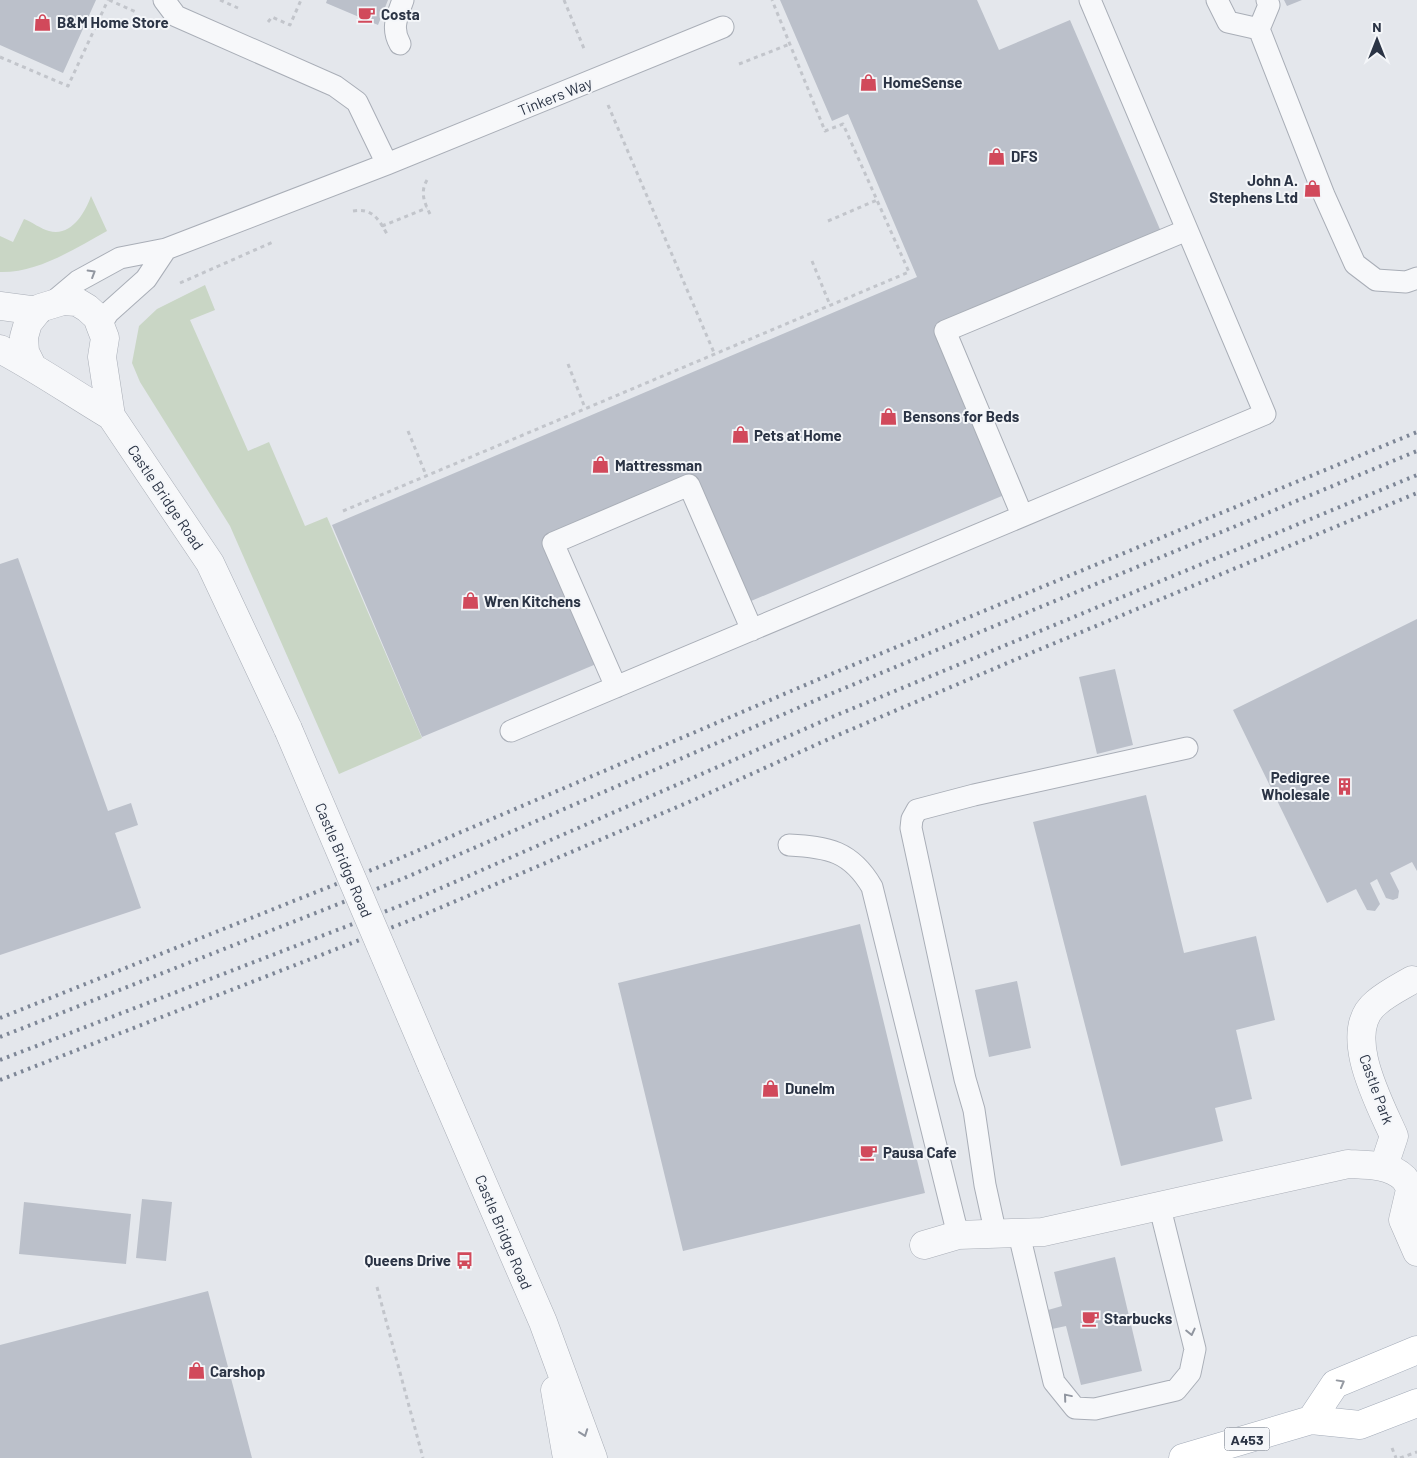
<svg xmlns="http://www.w3.org/2000/svg" width="1417" height="1458" font-family="Barlow,sans-serif">
<style>
.grass{fill:#c9d6c5}
.building{fill:#bbc0ca}
.lines{fill:none;stroke-linecap:round;stroke-linejoin:round}
.service-casing{stroke:#a9aeb7;stroke-width:23}
.minor-casing{stroke:#a9aeb7;stroke-width:29}
.tertiary-casing{stroke:#a9aeb7;stroke-width:29}
.primary-casing{stroke:#a3abb8;stroke-width:29}
.path{stroke:#c2c5cb;stroke-width:3;stroke-dasharray:4 4;stroke-linecap:butt}
.service{stroke:#f7f8fa;stroke-width:21}
.minor{stroke:#f7f8fa;stroke-width:28}
.tertiary{stroke:#f7f8fa;stroke-width:28}
.primary{stroke:#fff;stroke-width:28}
.rail{stroke:#7d8696;stroke-width:4;stroke-dasharray:2.5 5;stroke-linecap:butt}
.tertiary-bridge-casing{stroke:#a9aeb7;stroke-width:29;stroke-linecap:butt}
.tertiary-bridge{stroke:#f7f8fa;stroke-width:28}
.oneway{stroke:#9196a0}
.oneway2{stroke:#959aa2}
.labels{text-anchor:middle;dominant-baseline:central;stroke-width:4;stroke-linejoin:round;paint-order:stroke}
.shield{fill:#f4f6f9;stroke:#676e7b;stroke-width:1}
.shield-label{font-size:14px;font-weight:bold;fill:#2b3445}
.poi-label{font-size:15px;font-weight:bold;fill:#2b3445;stroke:#f4f6f9;text-anchor:start}
.street-label{font-size:15px;fill:#2b3445;stroke:#f4f6f9}
</style>
<rect width="100%" height="100%" fill="#e4e7ec"/>
<!-- grass -->
<path class="grass" d="M91,196L107,231C74,249 38,273 0,272V236L13,242L24,219C32,222 41,229 49,231C71,237 85,213 91,196Z
M205,285L215,310L190,320L248,451L269,442L305,526L327,517L422,738L339,774L230,526L140,382L132,363L139,326L157,309Z"/>
<!-- building -->
<path class="building" d="M0,0H96L63,73L0,45Z
M327,0H388L378,25L326,3Z
M780,0H977L999,50L1070,20L1162,234L939,329L1009,493L744,604L692,481L550,541L601,662L422,737L332,525L917,277L848,114L832,121Z
M1284,0H1302L1287,6Z
M18,558L108,811L131,803L138,825L115,833L141,908L0,955V564Z
M1417,619V871L1412,862L1390,873L1399,891L1398,898L1393,900L1386,898L1377,879L1370,883L1380,904L1375,911L1367,910L1356,889L1327,903L1233,710Z
M1115,669L1133,745L1097,754L1079,677Z
M1146,795L1184,953L1256,936L1275,1020L1236,1030L1252,1099L1215,1108L1223,1141L1121,1166L1033,822Z
M860,924L925,1193L683,1251L618,983Z
M1017,981L1031,1048L989,1057L975,990Z
M142,1199L172,1202L166,1261L136,1258Z
M24,1202L131,1214L126,1264L19,1254Z
M1115,1257L1142,1371L1081,1385L1066,1326L1052,1329L1048,1310L1062,1306L1054,1272Z
M208,1291L252,1458H0V1345Z"/>
<g class="lines">
<defs>
<path id="service" d="M164,0L176,16L335,86L357,102L387,164
M1217,0L1228,22L1259,29L1269,5L1267,0
M1259,29L1324,195L1355,264L1376,280L1406,282L1417,278
M400,44C391,28 397,17 403,0
M53,302L78,281L120,258L166,249L387,164L723,27
M101,324L108,313L146,279L166,249
M1022,515L945,331L1187,230
M616,687L553,543L689,485L752,630
M511,731L1265,414L1090,0
M789,845C828,847 851,851 872,887L958,1235
M1019,1234L1054,1382L1075,1408L1095,1409L1176,1390L1190,1373L1195,1349L1160,1208
M996,1235L985,1185L974,1110L965,1079L911,828L912,819L917,810L974,795L1187,748"/>
<path id="minor" d="M1384,1166L1394,1136C1380,1104 1340,1032 1376,1003C1386,994 1400,987 1412,980
M1410,1190L1403,1220L1417,1252
M924,1245L958,1235L1043,1232L1348,1164C1367,1165 1389,1164 1404,1178C1409,1184 1411,1192 1417,1197"/>
<path id="tertiary" d="M0,306L38,311
M0,349C38,369 74,394 111,416
M32,366L25,352L24,337L28,323L40,308L63,301L77,302L87,308L97,317L105,338L102,357L111,416L210,563L288,729
M432,1066L543,1322L593,1458
M555,1390L567,1458"/>
<path id="primary" d="M1311,1420L1335,1384L1417,1350
M1183,1458L1311,1420L1360,1425L1417,1403"/>
</defs>
<!-- service casing -->
<use href="#service" class="service-casing"/>
<!-- minor casing -->
<use href="#minor" class="minor-casing"/>
<!-- tertiary casing -->
<use href="#tertiary" class="tertiary-casing"/>
<!-- primary casing -->
<use href="#primary" class="primary-casing"/>
<!-- path -->
<path class="path" d="M109,0L136,12
M220,0L238,8
M564,0L585,51
M268,22L272,17L290,25L301,0
M0,57L68,86L108,0
M739,64L790,44
M608,105L715,355
M427,180C420,192 424,202 430,214
M353,211C372,208 378,218 387,234
M828,221L877,200
M382,226L427,208
M812,261L830,305
M180,283L273,242
M568,364L585,408
M408,431L426,475
M343,511L909,272L843,124L825,131L772,0
M377,1287L423,1458
M1392,1448L1396,1458
M1400,1458L1417,1452"/>
<!-- service -->
<use href="#service" class="service"/>
<!-- minor -->
<use href="#minor" class="minor"/>
<!-- tertiary -->
<use href="#tertiary" class="tertiary"/>
<!-- primary -->
<use href="#primary" class="primary"/>
<!-- rail -->
<path class="rail" d="M0,1018L384,865L824,677L1417,432
M0,1037L402,879L828,695L1417,451
M0,1060L402,905L832,717L1417,475
M0,1080L416,918L696,799L831,738L1038,650L1417,493"/>
<defs>
<path id="tertiary-bridge" d="M288,729L432,1066"/>
</defs>
<!-- tertiary-bridge casing -->
<use href="#tertiary-bridge" class="tertiary-bridge-casing"/>
<!-- tertiary-bridge -->
<use href="#tertiary-bridge" class="tertiary-bridge"/>
</g>
<!-- one-way arrows -->
<defs><path id="oneway-chevron" d="M-2-3.5L2.5 0L-2 3.5" fill="none" stroke-width="1.6" stroke-linecap="round" stroke-linejoin="round" transform="scale(1.25)"/></defs>
<g class="oneway">
<use href="#oneway-chevron" transform="translate(92 273) rotate(-31)"/>
<use href="#oneway-chevron" transform="translate(1191 1332) rotate(77)"/>
<use href="#oneway-chevron" transform="translate(1067 1397) rotate(-130)"/>
<use href="#oneway-chevron" transform="translate(584 1433) rotate(70)"/>
</g>
<use class="oneway2" href="#oneway-chevron" transform="translate(1341 1383) rotate(-29)"/>
<!-- icons -->
<defs>
<symbol id="cafe-bare" viewBox="-9 -9 18 18"><path d="M-5.5-4.5H6V0H3Q3 3.5 0 3.5H-2.5Q-5.5 3.5-5.5 0ZM3-3.2v2h1.7v-2ZM-6 4.5H4V6H-6Z" fill="#d1495b" stroke="#f4f6f9" stroke-width="2.5" paint-order="stroke"/></symbol>
<symbol id="shop-bare" viewBox="-9 -9 18 18"><path d="M-5-2.5h2.3a2.7 3.5 0 0 1 5.4 0H5L5.5 6h-11ZM-1.5-2.5h3a1.5 2.3 0 0 0-3 0Z" fill="#d1495b" stroke="#f4f6f9" stroke-width="2.5" paint-order="stroke"/></symbol>
<symbol id="building-bare" viewBox="-9 -9 18 18"><path d="M-4-6H4V6H1V3H-1V6H-4ZM-2.5-4.3h1.7v1.8h-1.7ZM.8-4.3h1.7v1.8H.8ZM-2.5-1h1.7V.8h-1.7ZM.8-1h1.7V.8H.8Z" fill="#d1495b" stroke="#f4f6f9" stroke-width="2.5" paint-order="stroke"/></symbol>
<symbol id="bus-bare" viewBox="-9 -9 18 18"><path d="M-5-6H5V4H4V6H2V4H-2V6H-4V4H-5ZM-3.5-4V0h7V-4ZM-3.5 1.2v1.5H-2V1.2ZM2 1.2v1.5H3.5V1.2Z" fill="#d1495b" stroke="#f4f6f9" stroke-width="2.5" paint-order="stroke"/></symbol>
</defs>
<g fill-rule="evenodd">
<use href="#cafe-bare" x="354" y="2" width="25" height="25"/>
<use href="#shop-bare" x="30" y="10" width="25" height="25"/>
<use href="#shop-bare" x="856" y="70" width="25" height="25"/>
<use href="#shop-bare" x="984" y="144" width="25" height="25"/>
<use href="#shop-bare" x="1300" y="176" width="25" height="25"/>
<use href="#shop-bare" x="876" y="404" width="25" height="25"/>
<use href="#shop-bare" x="728" y="422" width="25" height="25"/>
<use href="#shop-bare" x="588" y="452" width="25" height="25"/>
<use href="#shop-bare" x="458" y="588" width="25" height="25"/>
<use href="#building-bare" x="1332" y="774" width="25" height="25"/>
<use href="#shop-bare" x="758" y="1076" width="25" height="25"/>
<use href="#cafe-bare" x="856" y="1140" width="25" height="25"/>
<use href="#bus-bare" x="452" y="1248" width="25" height="25"/>
<use href="#cafe-bare" x="1078" y="1306" width="25" height="25"/>
<use href="#shop-bare" x="184" y="1358" width="25" height="25"/>
</g>
<g class="labels">
<!-- shield labels -->
<rect class="shield" x="1224.5" y="1427.5" width="45" height="23" rx="4"/>
<g class="shield-label">
<text x="1247" y="1439">A453</text>
</g>
<!-- poi labels -->
<g class="poi-label">
<text x="381" y="14">Costa</text>
<text x="57" y="22">B&amp;M Home Store</text>
<text x="883" y="82">HomeSense</text>
<text x="1011" y="156">DFS</text>
<text x="1298" y="180" text-anchor="end">John A.<tspan x="1298" dy="17">Stephens Ltd</tspan></text>
<text x="903" y="416">Bensons for Beds</text>
<text x="754" y="435">Pets at Home</text>
<text x="615" y="465">Mattressman</text>
<text x="484" y="601">Wren Kitchens</text>
<text x="1330" y="777" text-anchor="end">Pedigree<tspan x="1330" dy="17">Wholesale</tspan></text>
<text x="785" y="1088">Dunelm</text>
<text x="883" y="1152">Pausa Cafe</text>
<text x="451" y="1260" text-anchor="end">Queens Drive</text>
<text x="1104" y="1318">Starbucks</text>
<text x="210" y="1371">Carshop</text>
</g>
<!-- street labels -->
<g class="street-label">
<text transform="translate(555 96) rotate(-22)">Tinkers Way</text>
<text transform="translate(166 497) rotate(56)">Castle Bridge Road</text>
<text transform="translate(344 860) rotate(67)">Castle Bridge Road</text>
<text transform="translate(1377 1089) rotate(70)">Castle Park</text>
<text transform="translate(504 1232) rotate(67)">Castle Bridge Road</text>
</g>
</g>
<!-- north arrow -->
<g transform="translate(1377 40)" stroke="#f4f6f9" stroke-width="4" paint-order="stroke">
<path d="M0-4L9 19L0 12L-9 19Z" fill="#2b3445"/>
<text y="-8" font-size="14" font-weight="bold" text-anchor="middle" fill="#2b3445">N</text>
</g>
</svg>
